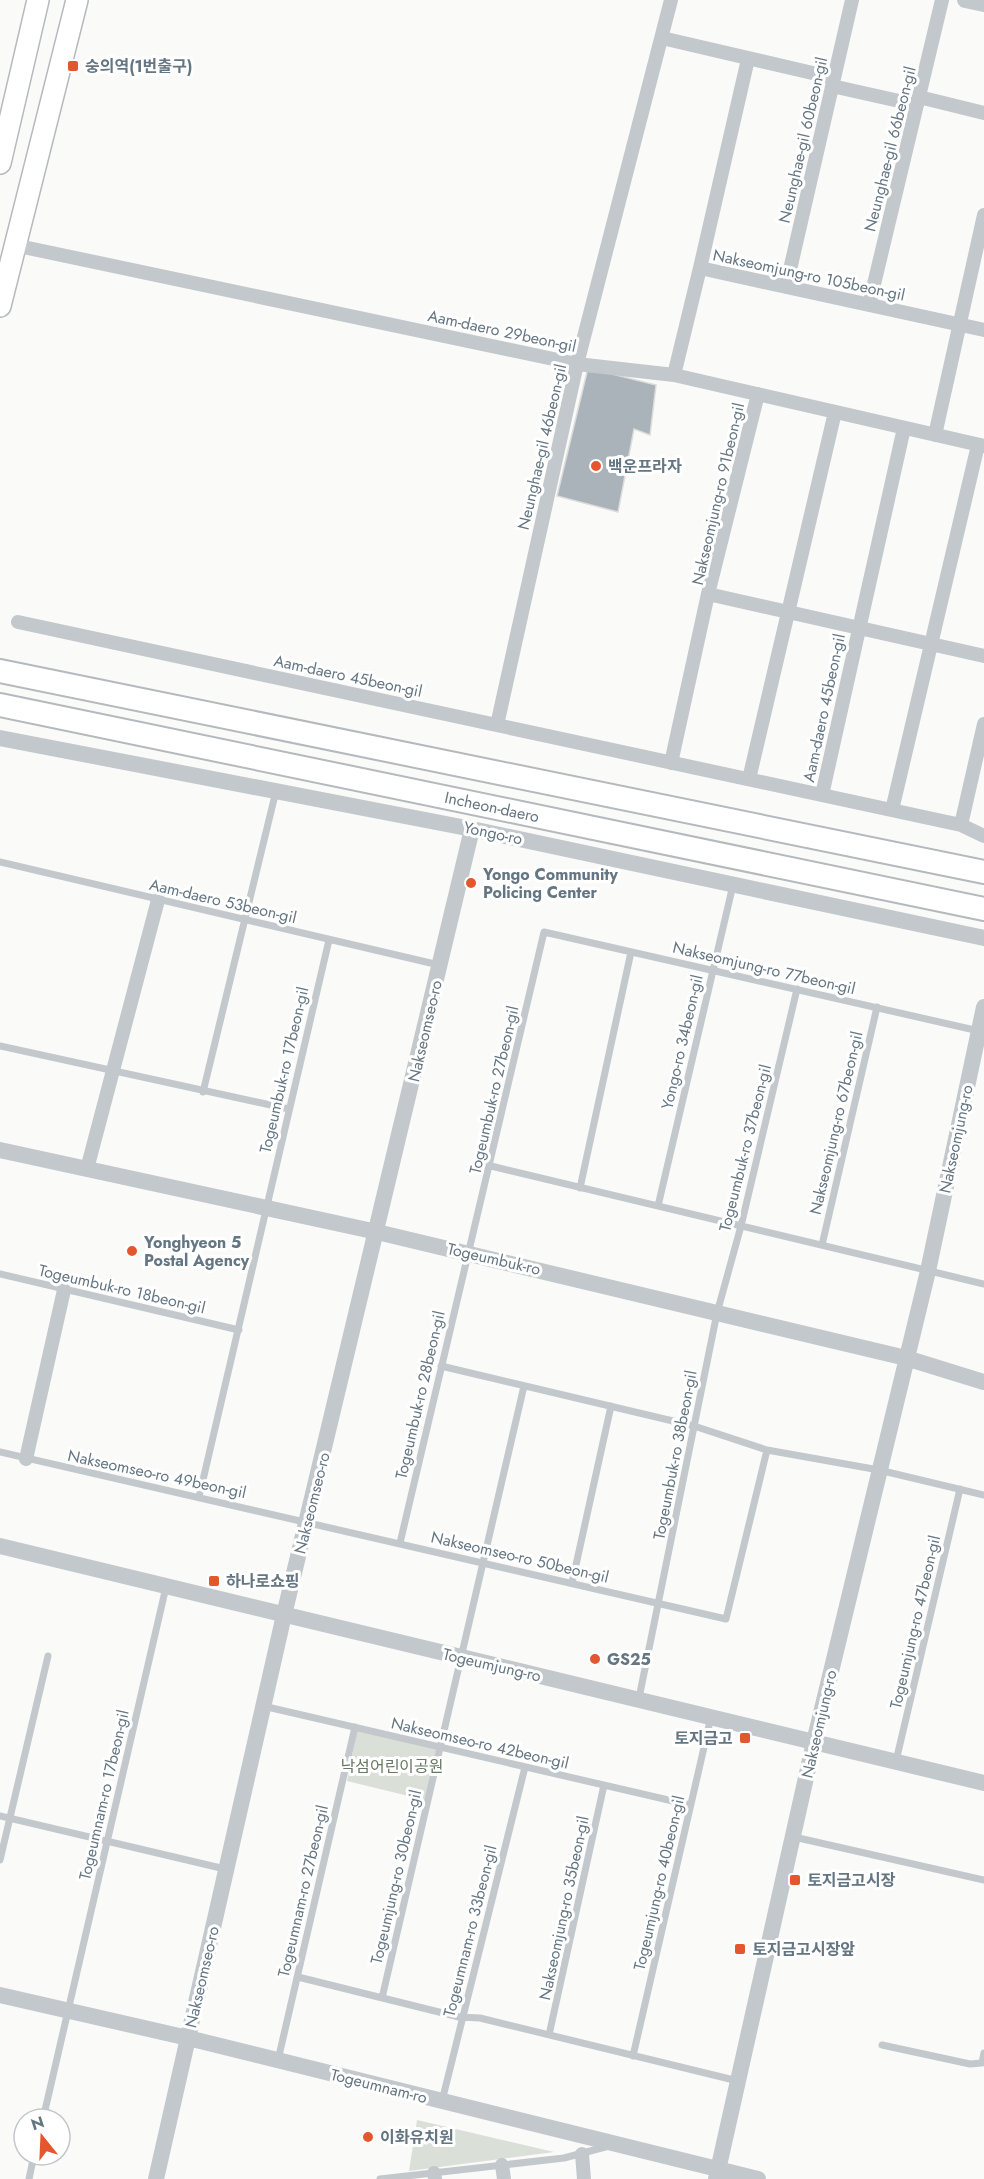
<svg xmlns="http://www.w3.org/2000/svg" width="984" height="2179" font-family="Jost,'Noto Sans KR',sans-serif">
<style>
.green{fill:#dadfd7}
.building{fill:#aab3b9;stroke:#dcdcda;stroke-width:1.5}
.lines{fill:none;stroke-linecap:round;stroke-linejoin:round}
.primary-casing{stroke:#b5babe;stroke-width:24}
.trunk-casing{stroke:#b4b9bd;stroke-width:26}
.service{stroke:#c3c8cc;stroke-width:7}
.minor{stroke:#c3c8cc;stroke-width:14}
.tertiary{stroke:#c3c8cc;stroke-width:16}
.primary{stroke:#fff;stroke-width:21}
.trunk{stroke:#fff;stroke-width:22}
.poi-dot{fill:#e4572e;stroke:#fff;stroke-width:2}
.labels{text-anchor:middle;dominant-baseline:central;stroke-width:6;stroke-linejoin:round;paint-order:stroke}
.poi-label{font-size:16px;font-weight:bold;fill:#657683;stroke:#fff;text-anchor:start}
.street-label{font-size:16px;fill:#657683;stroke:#fff}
.park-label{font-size:16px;fill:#687a64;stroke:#fff}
</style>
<rect width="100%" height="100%" fill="#fafaf8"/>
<!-- green -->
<path class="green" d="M357,1731L437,1749L425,1800L347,1781Z
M417,2120L554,2152L409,2171Z"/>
<!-- building -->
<path class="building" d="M588,368L656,385L650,435L634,429L618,512L557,496Z"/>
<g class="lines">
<defs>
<path id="primary" d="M0,163L38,0
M0,306L77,0"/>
<path id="trunk" d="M0,671L984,872
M0,705L984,909"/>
</defs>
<!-- primary casing -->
<use href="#primary" class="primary-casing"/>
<!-- trunk casing -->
<use href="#trunk" class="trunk-casing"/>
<!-- service -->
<path class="service" d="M0,862L439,965
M0,1046L289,1109
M203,1092L276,791
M491,1166L984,1284
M580,1188L631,952
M658,1206L733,885
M822,1245L877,1007
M0,1274L239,1330
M441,1366L694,1426L767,1450L879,1470L984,1495
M0,1452L726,1619L767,1450
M199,1497L329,940
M400,1543L544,932L979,1031
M572,1583L611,1406
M639,1698L717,1313L741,1226L797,989
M263,1706L690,1805
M896,1761L960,1489
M0,1816L225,1869
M794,1837L984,1880
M0,1860L48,1656
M298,1977L459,2017L480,2018L738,2081
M382,1998L524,1386
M549,2035L604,1785
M882,2045L970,2064L982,2063L984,2053
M633,2056L711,1717
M278,2060L355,1727
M442,2101L525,1767
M43,2119L166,1587
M29,2179L34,2155
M380,2179L564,2158L609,2146"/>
<!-- minor -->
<path class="minor" d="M662,38L834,78
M832,86L917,105
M919,97L984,113
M14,245L577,364L674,375L984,446
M700,268L748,59
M786,287L852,0
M869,305L942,0
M674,375L700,268L984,330
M935,435L984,215
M708,594L984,656
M18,622L961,825L984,836
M497,725L577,364L671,0
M671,763L708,594L758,394
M749,779L835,412
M822,795L904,428
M892,810L978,445
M961,825L984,724
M87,1169L158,900
M26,1459L64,1290
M582,2154L584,2179
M502,2165L504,2179
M434,2173L435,2179"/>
<!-- tertiary -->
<path class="tertiary" d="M965,0L984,4
M0,738L472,829L984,938
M0,1150L377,1232L906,1358L984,1382
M0,1546L984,1783
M0,1995L188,2038L758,2179
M156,2179L284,1615L472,829
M716,2179L814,1742L928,1271L984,1007"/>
<!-- primary -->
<use href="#primary" class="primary"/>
<!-- trunk -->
<use href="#trunk" class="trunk"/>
</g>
<!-- markers -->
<g class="poi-dot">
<rect x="67" y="60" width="12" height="12" rx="3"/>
<circle cx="596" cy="466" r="6"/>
<circle cx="471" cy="883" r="6"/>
<circle cx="132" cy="1251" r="6"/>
<rect x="208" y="1575" width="12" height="12" rx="3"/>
<circle cx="595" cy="1659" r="6"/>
<rect x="739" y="1732" width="12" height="12" rx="3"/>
<rect x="789" y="1874" width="12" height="12" rx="3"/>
<rect x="734" y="1943" width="12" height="12" rx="3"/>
<circle cx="368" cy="2137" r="6"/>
</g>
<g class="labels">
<!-- poi labels -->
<g class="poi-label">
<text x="85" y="66">숭의역(1번출구)</text>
<text x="608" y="466">백운프라자</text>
<text x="483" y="874">Yongo Community<tspan x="483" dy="18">Policing Center</tspan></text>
<text x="144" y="1242">Yonghyeon 5<tspan x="144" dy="18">Postal Agency</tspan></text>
<text x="226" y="1581">하나로쇼핑</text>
<text x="607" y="1659">GS25</text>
<text x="733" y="1738" text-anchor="end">토지금고</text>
<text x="807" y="1880">토지금고시장</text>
<text x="752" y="1949">토지금고시장앞</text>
<text x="380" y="2137">이화유치원</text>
</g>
<!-- street labels -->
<g class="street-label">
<text transform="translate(803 140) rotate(-77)">Neunghae-gil 60beon-gil</text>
<text transform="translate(890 149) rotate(-76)">Neunghae-gil 66beon-gil</text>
<text transform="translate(809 275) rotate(12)">Nakseomjung-ro 105beon-gil</text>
<text transform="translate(502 331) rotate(12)">Aam-daero 29beon-gil</text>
<text transform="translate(542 447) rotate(-77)">Neunghae-gil 46beon-gil</text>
<text transform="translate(718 494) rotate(-77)">Nakseomjung-ro 91beon-gil</text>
<text transform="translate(348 676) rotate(12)">Aam-daero 45beon-gil</text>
<text transform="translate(824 708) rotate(-78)">Aam-daero 45beon-gil</text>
<text transform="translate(492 807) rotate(12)">Incheon-daero</text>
<text transform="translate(493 833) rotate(12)">Yongo-ro</text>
<text transform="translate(223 901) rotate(13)">Aam-daero 53beon-gil</text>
<text transform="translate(764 968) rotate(13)">Nakseomjung-ro 77beon-gil</text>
<text transform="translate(425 1031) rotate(-77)">Nakseomseo-ro</text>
<text transform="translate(682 1042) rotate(-77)">Yongo-ro 34beon-gil</text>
<text transform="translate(284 1070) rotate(-77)">Togeumbuk-ro 17beon-gil</text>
<text transform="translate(494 1090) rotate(-77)">Togeumbuk-ro 27beon-gil</text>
<text transform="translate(836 1123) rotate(-77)">Nakseomjung-ro 67beon-gil</text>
<text transform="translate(956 1139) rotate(-78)">Nakseomjung-ro</text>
<text transform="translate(745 1148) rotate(-76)">Togeumbuk-ro 37beon-gil</text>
<text transform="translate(494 1259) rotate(13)">Togeumbuk-ro</text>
<text transform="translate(122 1289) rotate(13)">Togeumbuk-ro 18beon-gil</text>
<text transform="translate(420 1395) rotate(-77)">Togeumbuk-ro 28beon-gil</text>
<text transform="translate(675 1455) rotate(-79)">Togeumbuk-ro 38beon-gil</text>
<text transform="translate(157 1474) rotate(12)">Nakseomseo-ro 49beon-gil</text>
<text transform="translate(312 1503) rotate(-76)">Nakseomseo-ro</text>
<text transform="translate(520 1557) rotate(13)">Nakseomseo-ro 50beon-gil</text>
<text transform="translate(915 1622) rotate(-77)">Togeumjung-ro 47beon-gil</text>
<text transform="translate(492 1665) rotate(13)">Togeumjung-ro</text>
<text transform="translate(819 1724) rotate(-77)">Nakseomjung-ro</text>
<text transform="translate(480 1743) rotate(13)">Nakseomseo-ro 42beon-gil</text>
<text transform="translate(104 1795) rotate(-77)">Togeumnam-ro 17beon-gil</text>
<text transform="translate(396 1877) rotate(-77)">Togeumjung-ro 30beon-gil</text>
<text transform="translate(659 1883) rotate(-77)">Togeumjung-ro 40beon-gil</text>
<text transform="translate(303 1891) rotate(-77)">Togeumnam-ro 27beon-gil</text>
<text transform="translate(564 1908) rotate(-78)">Nakseomjung-ro 35beon-gil</text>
<text transform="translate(470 1931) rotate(-76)">Togeumnam-ro 33beon-gil</text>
<text transform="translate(202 1977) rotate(-77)">Nakseomseo-ro</text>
<text transform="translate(379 2086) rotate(14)">Togeumnam-ro</text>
</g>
<!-- park labels -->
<g class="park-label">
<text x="392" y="1766">낙섬어린이공원</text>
</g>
</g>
<!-- north arrow -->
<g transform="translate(42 2137) rotate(342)"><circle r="28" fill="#ffffff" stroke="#c1c8cd" stroke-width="1.5"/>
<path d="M0-4.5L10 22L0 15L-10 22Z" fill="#e4572e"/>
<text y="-9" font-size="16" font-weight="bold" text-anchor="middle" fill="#657683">N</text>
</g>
</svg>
